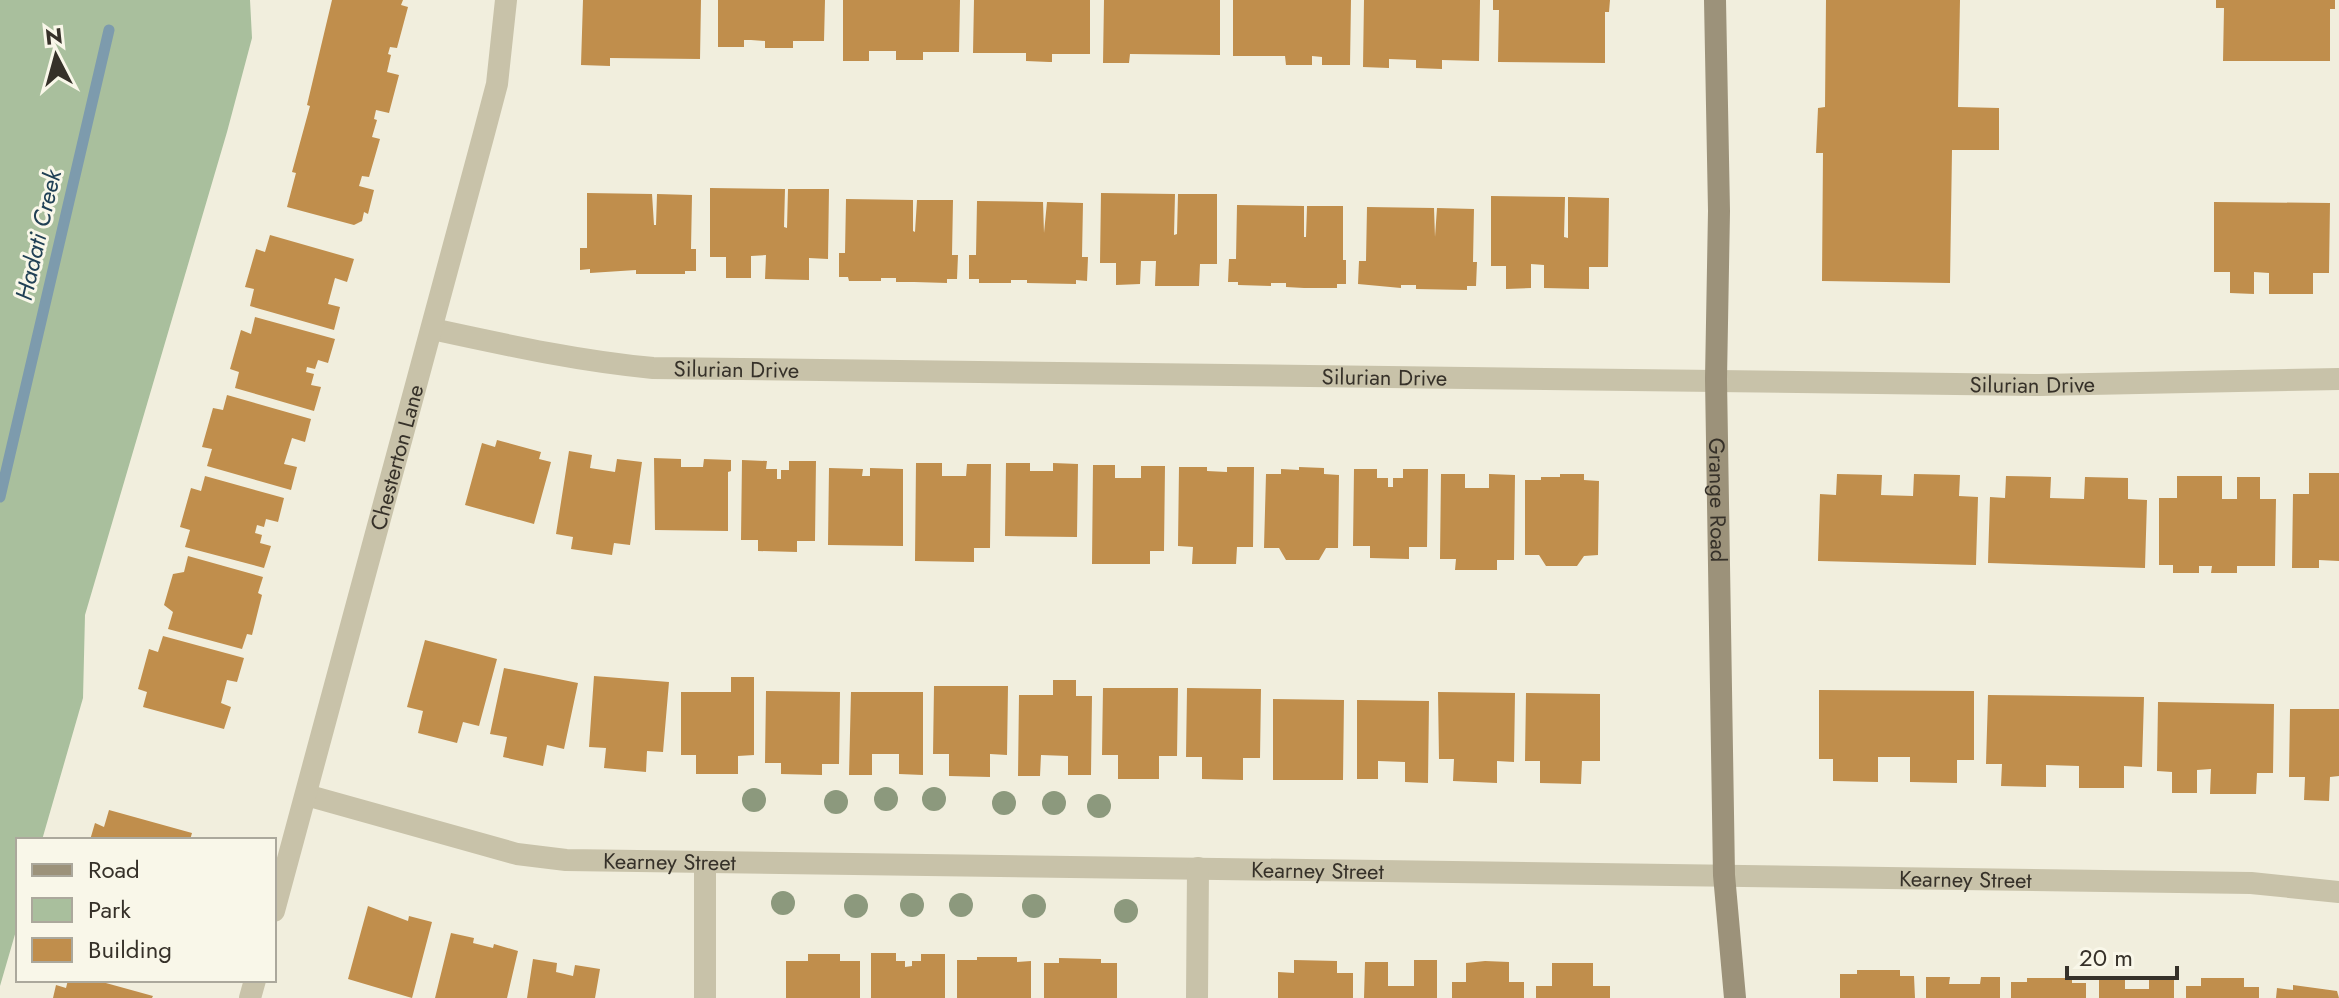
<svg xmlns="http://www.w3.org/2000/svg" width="2339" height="998" font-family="Jost,sans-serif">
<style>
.green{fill:#a9bf9d}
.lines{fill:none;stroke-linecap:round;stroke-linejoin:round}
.stream{stroke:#7d9bad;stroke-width:11}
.building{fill:#c08e4c}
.minor{stroke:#c8c2a9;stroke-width:22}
.secondary{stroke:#9c927a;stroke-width:22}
.tree{fill:#8c997d}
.labels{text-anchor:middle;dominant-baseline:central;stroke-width:6;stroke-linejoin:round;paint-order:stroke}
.street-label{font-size:22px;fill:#363129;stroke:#f9f7e9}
.water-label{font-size:24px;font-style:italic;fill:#204055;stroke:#f9f7e9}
</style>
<rect width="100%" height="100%" fill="#f1eedd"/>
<!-- green -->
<path class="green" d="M0,0H250L252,38L227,132L85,615L83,698L42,840H18V924L0,986Z"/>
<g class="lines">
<!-- stream -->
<path class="stream" d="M0,497L109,30"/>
</g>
<!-- building -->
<path class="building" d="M332,0H403L401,5L408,7L397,48L390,47L388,54L391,55L387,72L399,75L389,113L376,110L374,119L377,120L372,137L380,139L369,177L362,176L359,186L374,190L368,214L364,212L362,221L354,225L287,207L296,173L292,172L310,106L307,105Z
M583,0H701L700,59L610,58V66L581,65Z
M718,0H825L824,41H793V48H765V41L751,40H744V47H718Z
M843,0H960L959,52H923V60H896V51H869V61H843Z
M974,0H1090V54H1052V62H1049L1026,61V53H973Z
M1104,0H1220V55L1130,54L1129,63H1103Z
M1233,0H1351L1350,65H1322V57L1312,56V65H1286L1285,56H1233Z
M1364,0H1480L1479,61L1442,60V69L1416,68V60L1389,59V68L1363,67Z
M1493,0H1610L1609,12H1605V63L1498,62L1499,10H1493Z
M1826,0H1960L1958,107L1999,108V150H1952L1950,283L1822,281L1823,153H1816L1818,108L1825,107Z
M2216,0H2335V9H2330V61H2223L2224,8H2216Z
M710,188L785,189L784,227L787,228L788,189H829L828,259L809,258V280L765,279L766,255L751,256V278H726V257H710Z
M587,193L652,194L654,225H656L657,194L692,195L691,249H696V271H685V274H636V270L590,273V269L580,270V248H587Z
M1101,193L1175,194L1174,235L1177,234L1178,194H1217V264H1200L1199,286H1155L1156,261H1141L1140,284L1116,285V263H1100Z
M1491,196L1565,197L1564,237L1568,238V197L1609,198L1608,267H1589V289L1544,288V265L1531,264V288L1506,289V266H1491Z
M846,199L913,200V231L915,232L917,200H953L952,255H958L957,279H947V283L914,282H896V278H881V281H849L848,277H839V253H845Z
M977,201L1043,202L1044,233L1047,202L1083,203L1082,257H1088L1087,281L1076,280V284L1027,283V280H1011V283H979V279H969V255H976Z
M2214,202L2330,203L2329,273H2313V294H2269V273L2254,272V294L2230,293V272H2214Z
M1237,205L1304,206V237H1306L1307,206H1343V260H1346V284H1337V288H1304L1286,287V283H1271V286L1238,285V282H1228L1229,259H1236Z
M1367,207L1434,208L1435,237L1437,208L1474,209L1473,262H1477L1476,286H1467V290L1416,289V285H1401V288L1358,284L1359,261H1366Z
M270,235L354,259L347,282L335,278L328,304L340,307L334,330L250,306L254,289L245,287L256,249L265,252Z
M255,317L335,339L328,363L318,360L315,369L307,367L306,372L314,374L311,385L321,387L314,411L235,388L239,372L230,369L241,330L251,334Z
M227,395L311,419L305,442L292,438L284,464L297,467L291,490L207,466L212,449L202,447L213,408L223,410Z
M497,440L541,452L539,459L551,462L534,524L465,505L482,443L495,447Z
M569,451L592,455L590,468L615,472L617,459L642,462L630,545L614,543L612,555L571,549L573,537L556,534Z
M654,458L681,459V467H703L704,459L731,460V471L728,472V531L655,530Z
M742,460L767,461L766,469H777V479H781V470H789V461H816L815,541H797V552L758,551V540H741Z
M916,463H942V476H966L967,464H991L990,548H974V562L915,561Z
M1006,463H1030V471H1053V463L1078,464L1077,537L1005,536Z
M1093,465H1115V478H1141V466H1165L1164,551H1150V564H1092Z
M1179,467H1207V471L1227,472V467H1254L1253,547H1237L1236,564H1192L1193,547L1178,546Z
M1299,467L1324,468V474L1339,475L1338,548H1326L1319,560H1286L1279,548H1264L1266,474H1281V469L1299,470Z
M829,468L863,469L862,476H870V468L903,469V546L828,545Z
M1354,469H1377V478H1388V487H1393V478H1403V469H1428L1427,547H1409V559L1370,558V546H1353Z
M2309,473H2339V561L2319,560V568H2292L2293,494H2309Z
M1441,474H1465V488H1489V474L1515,475L1514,560H1497V570H1455L1456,559H1440Z
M1560,474H1584V480L1599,481L1598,555L1584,556L1577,566H1546L1539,555H1525V480H1541V477H1560Z
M1837,474L1882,475L1881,495L1913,496L1914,474L1960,475L1959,496L1978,497L1976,565L1818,561L1820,494L1836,495Z
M205,476L284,498L278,522L266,519L264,527L257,525L255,533L262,535L260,543L271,546L264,568L185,547L190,530L180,527L191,488L201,491Z
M2006,476L2051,477L2050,498L2084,499L2085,477L2128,478V499L2147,500L2145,568L1988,563L1990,497L2005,498Z
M2177,476H2222V499H2237V477H2260V499H2276L2275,566H2237V573H2211L2212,566H2199V573H2173V565H2159V498H2177Z
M188,556L263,577L258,593L262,595L252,635L247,634L242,649L168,629L173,612L164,605L173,574L184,572Z
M163,636L244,658L237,682L227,680L221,703L231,707L224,729L143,707L147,692L138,689L149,649L158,652Z
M425,640L497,659L479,726L463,722L457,743L418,733L423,711L407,707Z
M504,668L578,683L564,749L547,745L543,766L503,757L507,737L490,734Z
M594,676L669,682L663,752L647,751L646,772L604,768L606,748L589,747Z
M731,677H754V755L738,756V774H696V755H681V692H731Z
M1053,680H1076V696H1092L1091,775H1068V756L1041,755L1040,776H1018L1019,695H1053Z
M934,686H1008L1007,755L990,754V777L949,776V754H933Z
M1103,688H1178L1177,756H1159V779H1118V755H1102Z
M1187,688L1261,689L1260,758H1243V780L1202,779V757H1186Z
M1819,690L1974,691V760H1957V783L1910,782V757H1878V782L1833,781V759H1819Z
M766,691L840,692L839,764H822V775L781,774V763H765Z
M851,692H923V775L899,774V754H872V775H849Z
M1438,692L1515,693L1514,762L1497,761V783L1453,781L1454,759H1439Z
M1526,693L1600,694V761H1582L1581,784L1540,783V761H1525Z
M1988,695L2144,697L2142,767L2124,766V788H2079V766L2046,765V787L2001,786L2002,764H1986Z
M1273,699L1344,700L1343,780H1273Z
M1357,700L1429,701L1428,783L1405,782V762L1378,761V779H1357Z
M2158,702L2274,704L2273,773H2257L2256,794H2210L2211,769L2197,770V793H2172V772L2157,771Z
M2290,709H2339V776L2330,777L2329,801L2304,800L2305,777H2289Z
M109,810L192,833L190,840H90L95,823L104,827Z
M368,906L408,921L409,916L432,922L412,998L348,979Z
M451,933L474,938L473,943L493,948L494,944L518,951L507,998H435Z
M871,953H896V961H905V967L912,966V961H921V954H945V998H871Z
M808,954H840V961H860V998H786V961H808Z
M977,957H1017V962L1031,961V998H957V960H977Z
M1059,958L1101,959V963H1117V998H1044V963H1059Z
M533,959L557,963L556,972L573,976L575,965L600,969L595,998H527Z
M1294,960L1337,961V973H1353V998H1278V972L1294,973Z
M1414,960H1437V998H1364L1365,962H1388V986H1414Z
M1485,961L1509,962V982H1524V998H1452V982H1466V963Z
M1552,963H1593V986H1610V998H1536V986H1552Z
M1857,970H1900V976H1914L1915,998H1840V974H1857Z
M1926,977H1950L1949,984H1980L1981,977H2000V998H1926Z
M2027,978H2072V983H2086V998H2011V982H2027Z
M2201,978H2244V987H2259V998H2186V986H2201Z
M2099,979H2125V989H2149V980L2174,979V998H2099Z
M68,980H95L153,996L152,998H53L56,985L66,988Z
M2293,985L2337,991L2339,998H2276L2277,988L2293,990Z"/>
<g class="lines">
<!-- minor -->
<g class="minor">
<path id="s1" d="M432,329C506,345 578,361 653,368L2040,385L2339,379"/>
<path id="s2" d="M306,795L517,854L566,860L2251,883L2339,892"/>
<path id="s3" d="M274,911L483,137L497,84L506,0"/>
<path d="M250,998L255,980"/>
<path d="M705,998V862"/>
<path d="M1197,998L1198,868"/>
</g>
<!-- secondary -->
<path class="secondary" id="s4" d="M1715,0L1719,211L1716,379L1724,875L1735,998"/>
</g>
<!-- trees -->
<g class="tree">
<circle cx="886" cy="799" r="12"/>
<circle cx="934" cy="799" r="12"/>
<circle cx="754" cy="800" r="12"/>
<circle cx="836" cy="802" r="12"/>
<circle cx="1004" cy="803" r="12"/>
<circle cx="1054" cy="803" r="12"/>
<circle cx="1099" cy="806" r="12"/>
<circle cx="783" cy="903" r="12"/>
<circle cx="912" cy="905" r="12"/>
<circle cx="961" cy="905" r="12"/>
<circle cx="856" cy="906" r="12"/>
<circle cx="1034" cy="906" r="12"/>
<circle cx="1126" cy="911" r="12"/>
</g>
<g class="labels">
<!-- street labels -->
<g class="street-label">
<text stroke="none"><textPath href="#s1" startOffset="308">Silurian Drive</textPath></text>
<text stroke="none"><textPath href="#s1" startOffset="956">Silurian Drive</textPath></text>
<text stroke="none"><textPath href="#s1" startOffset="1604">Silurian Drive</textPath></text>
<text stroke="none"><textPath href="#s3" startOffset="470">Chesterton Lane</textPath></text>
<text stroke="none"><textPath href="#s4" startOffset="500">Grange Road</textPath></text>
<text stroke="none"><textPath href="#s2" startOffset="372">Kearney Street</textPath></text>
<text stroke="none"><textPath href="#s2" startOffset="1020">Kearney Street</textPath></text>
<text stroke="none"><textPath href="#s2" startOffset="1668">Kearney Street</textPath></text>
</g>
<!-- water labels -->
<g class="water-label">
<text transform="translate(38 235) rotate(-77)">Hadati Creek</text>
</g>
</g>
<!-- legend -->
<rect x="16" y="838" width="260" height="144" fill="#f9f7e9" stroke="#aba89c" stroke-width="2"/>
<rect x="32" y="864" width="40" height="12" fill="#9c927a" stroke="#aba89c" stroke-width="2"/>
<text x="88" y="878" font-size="24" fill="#363129">Road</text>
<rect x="32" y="898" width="40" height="24" fill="#a9bf9d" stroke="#aba89c" stroke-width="2"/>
<text x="88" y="918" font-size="24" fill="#363129">Park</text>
<rect x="32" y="938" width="40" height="24" fill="#c08e4c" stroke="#aba89c" stroke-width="2"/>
<text x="88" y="958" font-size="24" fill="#363129">Building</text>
<!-- north arrow -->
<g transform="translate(56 56) rotate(354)" stroke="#f9f7e9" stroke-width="6" paint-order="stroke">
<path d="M0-6L14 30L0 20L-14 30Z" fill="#363129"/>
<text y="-12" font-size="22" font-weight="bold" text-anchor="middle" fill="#363129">N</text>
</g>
<!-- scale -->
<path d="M2067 966v12h110v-12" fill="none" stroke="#363129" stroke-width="4"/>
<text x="2079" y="966" font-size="24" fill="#363129" stroke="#f9f7e9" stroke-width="6" paint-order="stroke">20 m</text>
</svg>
